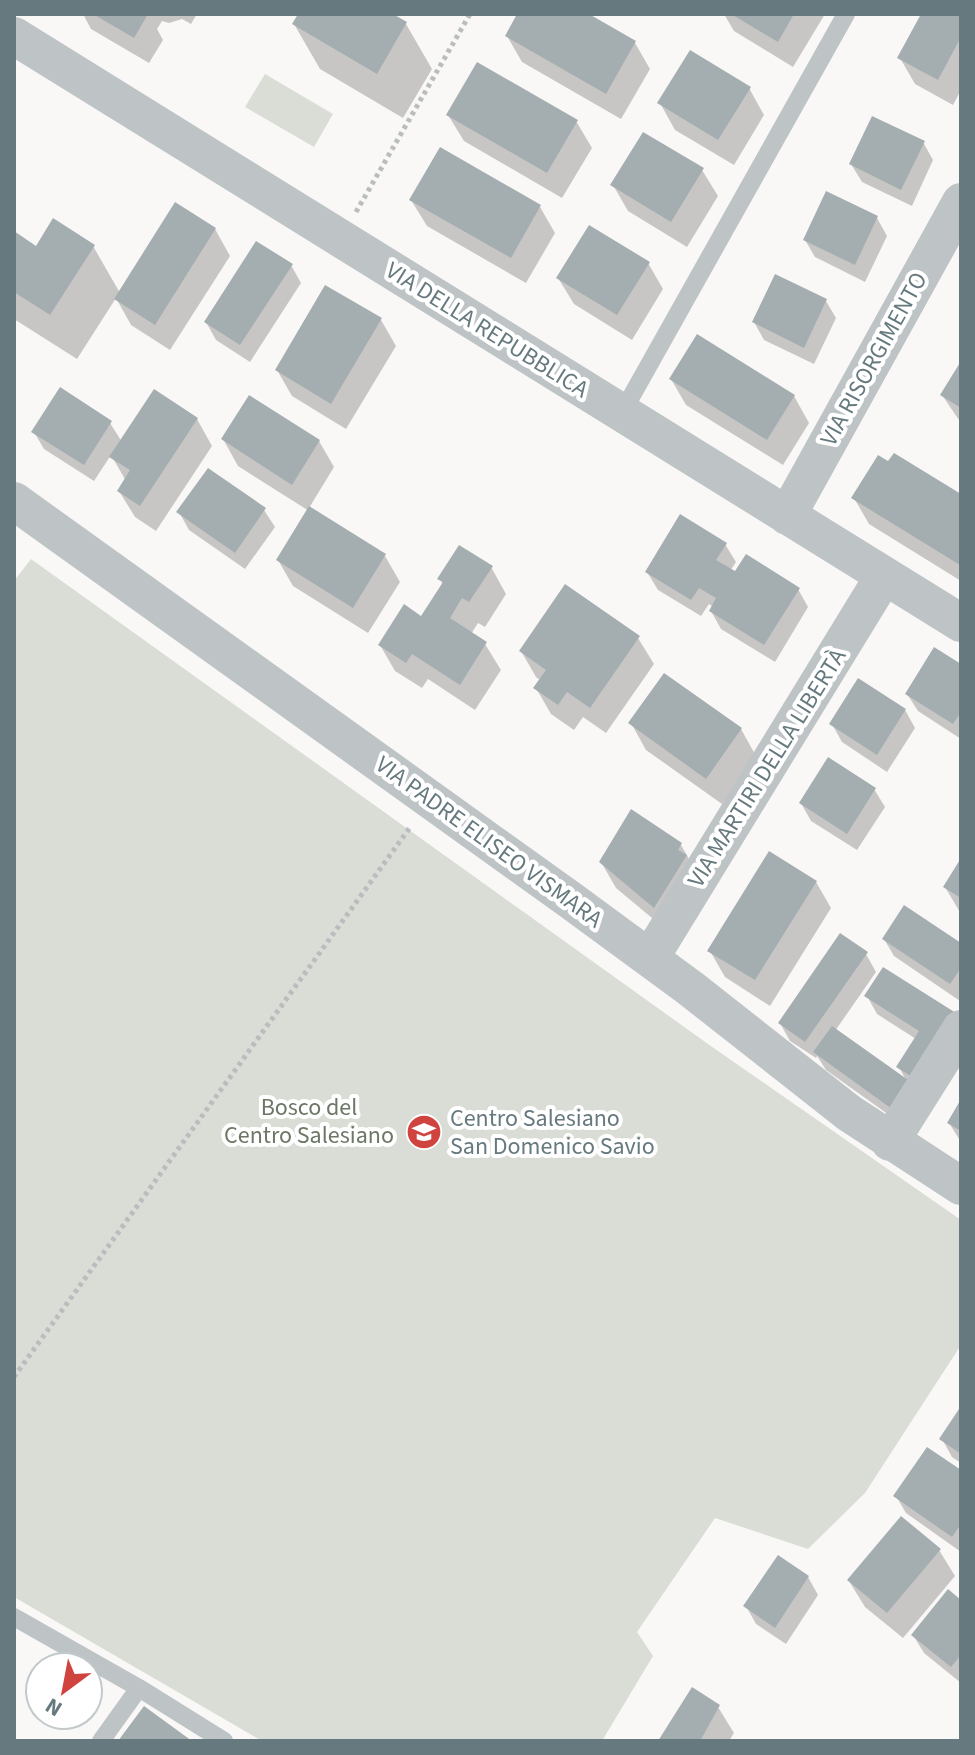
<svg xmlns="http://www.w3.org/2000/svg" width="975" height="1755" font-family="'Source Sans 3',sans-serif">
<style>
.green{fill:#daddd6}
.shadow{fill:#0003}
.building{fill:#a4aeb1}
.lines{fill:none;stroke-linecap:round;stroke-linejoin:round}
.path{stroke:#b9bdbe;stroke-width:5;stroke-dasharray:4 4;stroke-linecap:butt}
.service{stroke:#bec4c6;stroke-width:18}
.minor{stroke:#bec4c6;stroke-width:38}
.labels{text-anchor:middle;dominant-baseline:central;stroke-width:8;stroke-linejoin:round;paint-order:stroke}
.street-label{font-size:24px;fill:#66797e;stroke:#fff}
.park-label{font-size:24px;fill:#6c7766;stroke:#fff}
.poi-label{font-size:24px;fill:#66797e;stroke:#fff;text-anchor:start}
</style>
<rect width="100%" height="100%" fill="#f9f8f7"/>
<!-- green -->
<path class="green" d="M265,74L333,114L314,147L245,107Z
M31,559L708,1044L961,1220V1345L865,1493L808,1549L715,1518L637,1632L653,1656L602,1741H262L14,1597V581Z"/>
<!-- shadow -->
<path class="shadow" d="M83,14H197L191,24L182,19L169,23L162,21L157,29L163,40L149,63L91,29Z
M300,14H389L406,24L432,69L403,118L320,69L294,24Z
M520,14H585L635,43L650,69L621,119L522,62L507,36Z
M724,14H825L793,67L734,31Z
M924,14H961V90L953,105L915,84L900,58Z
M749,88L764,115L734,165L675,130L660,103Z
M448,115L576,121L592,148L562,198L464,141Z
M923,142L933,160L912,206L862,182L851,164Z
M702,170L718,196L687,247L628,211L613,185Z
M411,200L540,207L555,233L526,283L427,226Z
M877,218L887,236L865,282L815,257L805,240Z
M215,229L230,256L170,350L131,325L116,298L77,359L14,319V234L37,248L93,246L120,293Z
M648,263L663,289L632,340L574,304L558,278Z
M291,265L301,283L250,362L216,340L206,322Z
M826,301L836,318L814,364L764,340L754,322Z
M381,320L396,346L346,429L292,396L277,370Z
M961,364V423L942,395Z
M671,379L794,396L809,423L783,465L686,405Z
M197,419L212,446L156,531L135,517L119,491L126,481L111,455L94,481L44,449L34,432L110,423L122,442Z
M223,439L319,441L334,467L309,508L385,556L400,582L368,633L293,586L278,560L309,511L238,466Z
M894,456L961,497V581L869,524L854,498L889,464Z
M264,510L275,527L245,569L189,530L179,512Z
M725,544L736,562L730,571L798,589L808,607L775,662L721,629L711,611L713,607L709,604L701,616L658,590L647,572Z
M491,567L506,594L485,627L478,623L471,634L485,644L501,670L475,710L428,679L422,688L395,671L380,645L422,618L443,585L440,579Z
M638,638L654,664L606,733L583,717L574,730L551,714L536,688L541,681L536,677L521,651Z
M961,667V739L918,711L907,694Z
M905,710L915,728L887,772L842,742L832,724Z
M631,723L741,729L756,756L722,804L646,750Z
M874,789L885,807L857,850L811,821L801,803Z
M681,845L696,871L670,933L616,888L601,862Z
M961,862V914L945,887Z
M816,882L831,908L770,1006L725,977L710,951Z
M884,939L961,945L960,1001L894,956Z
M866,954L876,972L835,1031L907,1082L899,1067L916,1039L877,1014L867,996L954,1015L903,1125L826,1070L817,1056L816,1058L790,1041L780,1023Z
M961,1103V1142L949,1123Z
M961,1410V1463L952,1457L942,1439Z
M961,1473V1552L906,1513L896,1496Z
M939,1550L955,1576L903,1638L865,1607L849,1581Z
M808,1577L818,1595L786,1644L756,1624L746,1606Z
M961,1602V1683L924,1653L913,1635Z
M718,1707L734,1733L729,1741H660Z"/>
<!-- building -->
<path class="building" d="M93,14H148L134,38Z
M298,14H393L407,22L377,74L292,24Z
M517,14H589L636,41L606,94L505,36Z
M731,14H794L778,42Z
M921,14H961V37L938,80L897,58Z
M690,50L751,87L718,140L657,103Z
M477,62L578,120L547,173L446,115Z
M872,116L925,141L901,190L849,164Z
M643,132L704,168L671,222L610,185Z
M440,147L541,205L511,258L409,200Z
M826,191L878,216L855,265L803,240Z
M175,202L216,228L155,325L114,299Z
M53,218L95,245L50,315L14,292V231L36,246Z
M589,225L650,262L617,315L556,278Z
M256,241L293,264L240,345L204,322Z
M775,274L827,299L804,348L752,322Z
M325,285L382,318L331,404L275,370Z
M697,334L795,395L767,440L669,379Z
M961,361V408L940,395Z
M60,387L112,421L84,465L31,432Z
M154,389L198,418L140,506L117,491L130,470L109,457Z
M249,395L320,440L292,485L221,439Z
M894,453L961,494L960,565L851,498L878,455L888,461Z
M208,468L266,508L235,553L176,512Z
M309,506L386,554L353,608L276,560Z
M680,514L727,543L716,560L735,571L746,554L800,588L764,645L709,611L716,598L699,588L691,600L645,572Z
M459,545L493,566L469,602L462,598L450,618L487,642L460,685L412,654L406,663L378,645L404,604L421,616L443,582L437,579Z
M565,584L640,636L590,708L567,692L558,705L533,688L546,670L519,651Z
M934,647L961,664V712L953,724L905,694Z
M664,673L742,728L706,779L628,723Z
M858,678L906,709L877,755L829,724Z
M828,757L876,788L847,834L799,803Z
M631,809L682,843L678,850L687,855L654,908L599,862Z
M769,851L817,881L755,980L707,951Z
M961,858V898L943,887Z
M904,905L961,943V968L950,984L882,939Z
M840,933L868,952L805,1042L778,1023Z
M883,967L956,1013L914,1078L896,1067L919,1031L864,996Z
M832,1026L911,1082L892,1109L813,1052Z
M961,1099V1131L947,1123Z
M961,1406V1454L939,1439Z
M927,1447L961,1470V1524L952,1537L893,1496Z
M901,1516L941,1549L887,1613L847,1580Z
M778,1555L809,1576L775,1628L743,1606Z
M948,1589L961,1600V1655L951,1667L911,1635Z
M692,1687L720,1705L700,1741H658Z
M144,1706L192,1741H118Z"/>
<g class="lines">
<!-- path -->
<path class="path" d="M356,212L470,14
M14,1377L411,826"/>
<!-- service -->
<path class="service" d="M622,413L846,14
M14,1617L139,1688
M101,1741L139,1688L224,1741"/>
<!-- minor -->
<path class="minor" d="M14,36L961,623
M14,501L573,902L690,988L849,1113L961,1186
M787,516L961,202
M650,958L884,576
M890,1142L961,1029"/>
</g>
<!-- icons -->
<defs>
<symbol id="school-disc" viewBox="-11 -11 22 22"><circle r="9.5" fill="#d04440" stroke="#fff"/><path d="M0-5L7-2L0 1L-7-2ZM-4 1L0 2.5L4 1V4Q0 6-4 4Z" fill="#fff"/></symbol>
</defs>
<g fill-rule="evenodd">
<use href="#school-disc" x="404" y="1112" width="40" height="40"/>
</g>
<g class="labels">
<!-- street labels -->
<g class="street-label">
<text transform="translate(487 330) rotate(32)">VIA DELLA REPUBBLICA</text>
<text transform="translate(874 359) rotate(-61)">VIA RISORGIMENTO</text>
<text transform="translate(767 768) rotate(-58)">VIA MARTIRI DELLA LIBERTÀ</text>
<text transform="translate(489 842) rotate(36)">VIA PADRE ELISEO VISMARA</text>
</g>
<!-- park labels -->
<g class="park-label">
<text x="309" y="1107">Bosco del<tspan x="309" dy="28">Centro Salesiano</tspan></text>
</g>
<!-- poi labels -->
<g class="poi-label">
<text x="450" y="1118">Centro Salesiano<tspan x="450" dy="28">San Domenico Savio</tspan></text>
</g>
</g>
<!-- border -->
<rect width="975" height="1755" fill="none" stroke="#66797e" stroke-width="32"/>
<!-- north arrow -->
<g transform="translate(64 1691) rotate(212)"><circle r="38" fill="#ffffff" stroke="#c2c9cb" stroke-width="2"/>
<path d="M0-6L14 30L0 20L-14 30Z" fill="#d04440"/>
<text y="-12" font-size="22" font-weight="bold" text-anchor="middle" fill="#66797e">N</text>
</g>
</svg>
